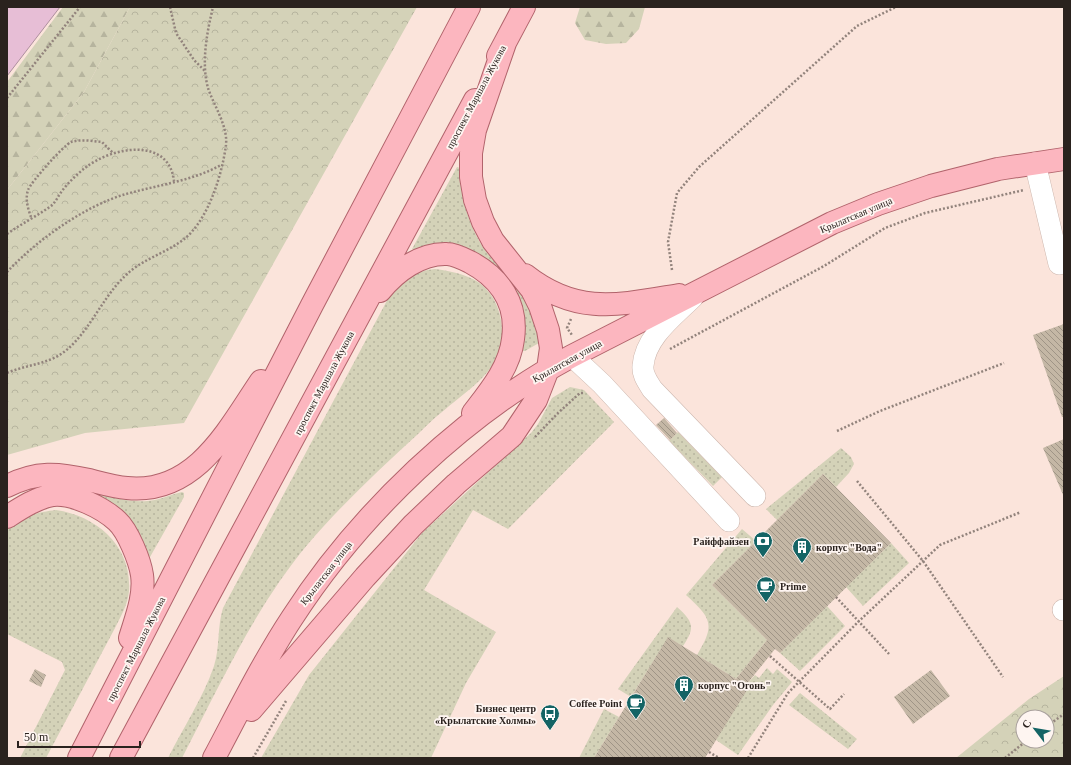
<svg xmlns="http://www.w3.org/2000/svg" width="1071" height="765" font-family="Georgia,serif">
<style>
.grass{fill:url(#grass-dots)}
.forest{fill:url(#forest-firs)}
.park{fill:url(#park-crowns);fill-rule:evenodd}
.water{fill:#e7bed6;stroke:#ae8f9f}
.building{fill:url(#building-back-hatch)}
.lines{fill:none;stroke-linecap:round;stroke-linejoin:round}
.minor-casing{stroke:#cdb7ae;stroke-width:22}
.major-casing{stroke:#b1636b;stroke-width:24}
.path{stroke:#92837c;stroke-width:2.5;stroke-dasharray:2 2;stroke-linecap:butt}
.minor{stroke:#fff;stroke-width:21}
.major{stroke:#fcb6bf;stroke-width:22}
.labels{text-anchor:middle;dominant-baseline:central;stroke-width:3.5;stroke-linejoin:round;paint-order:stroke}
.street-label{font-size:10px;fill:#2a221e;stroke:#fef5f1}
.poi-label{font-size:10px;font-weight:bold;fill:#2a221e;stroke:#fef5f1;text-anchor:end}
</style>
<defs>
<pattern id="grass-dots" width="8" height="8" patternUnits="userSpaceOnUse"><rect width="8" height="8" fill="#d4d2b8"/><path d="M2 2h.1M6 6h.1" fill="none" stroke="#b6b49e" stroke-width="1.8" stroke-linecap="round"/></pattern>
<pattern id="forest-firs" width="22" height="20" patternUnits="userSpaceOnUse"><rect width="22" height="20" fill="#d4d2b8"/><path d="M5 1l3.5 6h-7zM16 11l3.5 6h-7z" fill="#b6b49e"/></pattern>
<pattern id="park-crowns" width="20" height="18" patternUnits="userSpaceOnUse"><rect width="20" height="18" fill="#d4d2b8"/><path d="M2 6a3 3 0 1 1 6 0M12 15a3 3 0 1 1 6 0" fill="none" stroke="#b6b49e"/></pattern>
<pattern id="building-back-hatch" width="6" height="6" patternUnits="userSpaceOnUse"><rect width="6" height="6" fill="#c4b7a5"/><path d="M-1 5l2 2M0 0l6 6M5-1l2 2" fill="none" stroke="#9f9486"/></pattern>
</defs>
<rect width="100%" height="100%" fill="#fbe4db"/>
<!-- grass -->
<path class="grass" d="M457,167L460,168C458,194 472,234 488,254C495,263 504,270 511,279C524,296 537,321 539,343L525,351H522C526,315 523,313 507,282L412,249Z
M435,269C450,271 466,274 478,282C499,296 506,326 500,349C492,377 462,394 442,412C433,419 426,426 418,434C380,469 342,504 308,544C255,607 220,685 182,758H168C183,728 203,698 214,666C220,648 217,627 223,608L391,293C406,279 414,271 435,269Z
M570,387L584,390L614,422L508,529L473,510L424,590L496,632L466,683L431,758H261L309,675L422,533L531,433L538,424L552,398Z
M678,432L722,477L713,486L669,441Z
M841,448L851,457L854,464L849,473L836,487L823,474L777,520L766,509Z
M95,492C115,498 133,504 155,500C164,498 173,494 182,492L184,493V497L150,557L147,556L93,493Z
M56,510C97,516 132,546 129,591C128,604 121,616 115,628L46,758H20L65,670L62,662L7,634V531C19,516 39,512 56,510Z
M742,529L756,541L712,585L767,640L736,679L697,655C716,624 711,618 686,595Z
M891,543L909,563L863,606L846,587Z
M827,606L845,626L800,671L780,653Z
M677,607C694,622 695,628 683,646L668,638L631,697L618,689Z
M767,668L773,674L777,669L792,682L773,705L738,755L716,740L746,685L755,675L759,678Z
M800,693L857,739L848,749L789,705Z
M604,709L619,717L594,758H579Z"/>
<!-- forest -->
<path class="forest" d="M63,7H130L84,92L7,190V82Z
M580,7H645L639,29L626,43L606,44L585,40L575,23Z"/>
<!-- park -->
<path class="park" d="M130,7H417L184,423L85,433L7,455V190L84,92Z
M1064,676V758H956L1029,699ZM1023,717H1047V741H1023Z"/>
<!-- water -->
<path class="water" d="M7,7H60L7,76Z"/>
<!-- building -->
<path class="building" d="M1064,324V417H1062L1033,335Z
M664,418L677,433L670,440L656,425Z
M1064,439V497L1043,448Z
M823,474L891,543L780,653L775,649L746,685L749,687L705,758H594L668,637L736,679L767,640L712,585Z
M35,669L46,675L41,687L29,681Z
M931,670L950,696L913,724L894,697Z"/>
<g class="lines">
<defs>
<path id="minor" d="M1035,163L1059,264L1064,263
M693,297C674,316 645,337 643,366C642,375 648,382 652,389L755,496
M572,356L602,384L729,521
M1063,610H1064"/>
<path id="major" d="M498,56L524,7
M525,275C577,316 619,305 679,295
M380,291C396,271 421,253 447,254C454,254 464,259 470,262C500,278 518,304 513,339C510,367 490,391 473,413
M7,486C37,471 58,473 89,480C101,483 115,487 127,488C196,495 229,428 261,381
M7,517C21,508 36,498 53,495C73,493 103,508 117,521C128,531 140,561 142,575C145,596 136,618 130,638
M251,710L365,577L413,525L456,484L512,436L536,400L548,369L551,348L548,330L540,306L532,290L493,241L483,222L475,200L471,177V153L475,130L505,43
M79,758L312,305L469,7
M121,758L475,100
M214,758C239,711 263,662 292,618C359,514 464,414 572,356L832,223L878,204L931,186L998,169L1064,159"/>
</defs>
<!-- minor casing -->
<use href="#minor" class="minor-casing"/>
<!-- major casing -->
<use href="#major" class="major-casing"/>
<!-- path -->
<path class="path" d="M170,7L176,33L194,60L205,71
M7,98L80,7
M31,217C28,209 25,199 28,190C31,182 64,145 71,142C81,139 92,141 102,142L113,153
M7,234C21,224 37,216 51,206C56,202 58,196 62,191C68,183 77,174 85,168C111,147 169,136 174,181
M672,270L668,242L677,193L699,167L857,26L896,7
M7,272C36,241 84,206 126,194C158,185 192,181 221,165
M571,319L567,328L572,335
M670,349L824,266L885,228L925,213L1024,190
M7,373C23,366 40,365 56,357C85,342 100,300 124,277C140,260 164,254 183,240C208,221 222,175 226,145C228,126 214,106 208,88C201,63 207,32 213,7
M837,431L880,411L1004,363
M535,437L558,413L580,393H584
M857,481L923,561L1003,677
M836,597L889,654
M770,656L830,709L844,694
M1047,726L1064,714
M709,752L719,758
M253,758L286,701
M748,758L788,693L858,622L940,545L1021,512
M1005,758L1026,741"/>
<!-- minor -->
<use href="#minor" class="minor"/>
<!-- major -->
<use href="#major" class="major"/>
</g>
<!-- icons -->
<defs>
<symbol id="bank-pin" viewBox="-11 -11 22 30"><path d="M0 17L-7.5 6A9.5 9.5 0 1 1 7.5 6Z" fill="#146465" stroke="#fef5f1"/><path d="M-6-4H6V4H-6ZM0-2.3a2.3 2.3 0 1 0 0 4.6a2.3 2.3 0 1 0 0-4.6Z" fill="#fff"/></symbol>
<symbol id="building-pin" viewBox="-11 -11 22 30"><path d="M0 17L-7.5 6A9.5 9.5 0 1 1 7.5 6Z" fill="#146465" stroke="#fef5f1"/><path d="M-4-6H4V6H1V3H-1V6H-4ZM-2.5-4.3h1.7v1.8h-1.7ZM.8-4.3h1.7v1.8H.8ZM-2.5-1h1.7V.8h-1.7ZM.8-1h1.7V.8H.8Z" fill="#fff"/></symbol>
<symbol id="cafe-pin" viewBox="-11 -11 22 30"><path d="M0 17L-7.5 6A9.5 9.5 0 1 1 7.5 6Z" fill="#146465" stroke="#fef5f1"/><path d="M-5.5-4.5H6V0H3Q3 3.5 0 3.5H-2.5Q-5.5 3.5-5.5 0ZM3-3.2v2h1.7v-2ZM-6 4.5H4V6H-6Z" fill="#fff"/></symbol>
<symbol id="bus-pin" viewBox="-11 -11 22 30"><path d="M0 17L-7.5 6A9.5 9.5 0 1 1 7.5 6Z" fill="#146465" stroke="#fef5f1"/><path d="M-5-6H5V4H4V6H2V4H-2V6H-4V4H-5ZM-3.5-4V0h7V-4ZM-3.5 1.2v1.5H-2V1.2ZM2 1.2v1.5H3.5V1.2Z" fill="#fff"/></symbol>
</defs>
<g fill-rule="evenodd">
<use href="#bank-pin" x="752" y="530" width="22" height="30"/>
<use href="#building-pin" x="791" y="536" width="22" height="30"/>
<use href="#cafe-pin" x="755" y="575" width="22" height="30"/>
<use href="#building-pin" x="673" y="674" width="22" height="30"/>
<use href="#cafe-pin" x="625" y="692" width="22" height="30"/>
<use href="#bus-pin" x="539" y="703" width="22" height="30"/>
</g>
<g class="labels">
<!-- street labels -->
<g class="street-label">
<text transform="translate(476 97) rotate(-62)">проспект Маршала Жукова</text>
<text transform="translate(856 215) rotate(-23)">Крылатская улица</text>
<text transform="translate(567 361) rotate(-29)">Крылатская улица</text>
<text transform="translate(324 383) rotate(-62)">проспект Маршала Жукова</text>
<text transform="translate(326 573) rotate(-52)">Крылатская улица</text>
<text transform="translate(136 649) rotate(-63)">проспект Маршала Жукова</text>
</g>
<!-- poi labels -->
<g class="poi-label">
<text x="749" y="541">Райффайзен</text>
<text x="816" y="547" text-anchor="start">корпус "Вода"</text>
<text x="780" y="586" text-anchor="start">Prime</text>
<text x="698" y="685" text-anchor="start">корпус "Огонь"</text>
<text x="622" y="703">Coffee Point</text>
<text x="536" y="708">Бизнес центр<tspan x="536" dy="12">«Крылатские Холмы»</tspan></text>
</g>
</g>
<!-- border -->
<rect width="1071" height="765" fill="none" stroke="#2a221e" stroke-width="16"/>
<!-- north arrow -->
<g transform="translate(1035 729) rotate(301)"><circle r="19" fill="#fef5f1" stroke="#a9a19d"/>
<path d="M0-3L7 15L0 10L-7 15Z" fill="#146465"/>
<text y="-6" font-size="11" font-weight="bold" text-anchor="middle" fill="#2a221e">С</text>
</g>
<!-- scale -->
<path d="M18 741v6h122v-6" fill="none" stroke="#2a221e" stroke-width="2"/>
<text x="24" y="741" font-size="12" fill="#2a221e" stroke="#fef5f1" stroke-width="3" paint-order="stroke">50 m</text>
</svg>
